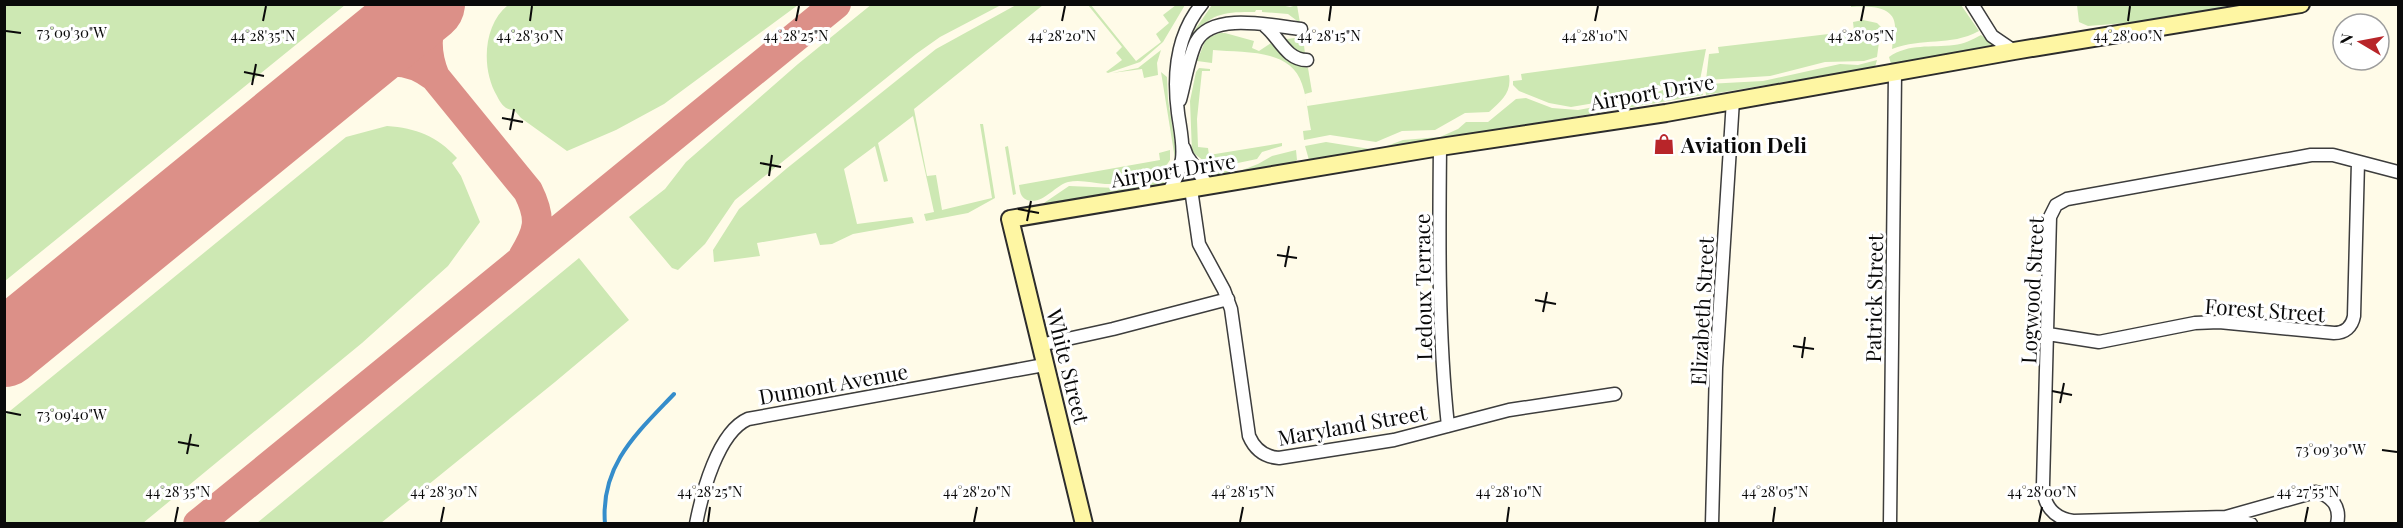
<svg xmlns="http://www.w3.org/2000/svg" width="2403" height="528" font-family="'Playfair Display',serif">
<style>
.green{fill:#cde8b3}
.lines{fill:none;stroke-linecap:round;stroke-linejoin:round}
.stream{stroke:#358dcb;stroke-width:4}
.taxiway{stroke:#dc9088;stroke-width:30}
.runway{stroke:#dc9088;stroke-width:76}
.minor-casing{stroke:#3d3d3d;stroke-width:15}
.secondary-casing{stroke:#2c2c2c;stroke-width:20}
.minor{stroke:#fff;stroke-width:12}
.secondary{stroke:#fef6a3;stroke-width:16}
.ticks{fill:none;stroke:#0a0a0a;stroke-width:2}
.labels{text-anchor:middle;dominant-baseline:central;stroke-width:6;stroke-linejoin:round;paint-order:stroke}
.street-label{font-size:21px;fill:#0a0a0a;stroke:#fff}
.poi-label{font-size:21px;font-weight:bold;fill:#0a0a0a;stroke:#fff;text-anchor:start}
.ticks-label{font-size:15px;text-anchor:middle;fill:#0a0a0a;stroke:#fff;stroke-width:6;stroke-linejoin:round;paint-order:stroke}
</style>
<rect width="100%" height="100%" fill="#fffbe8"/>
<!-- green -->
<path class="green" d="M5,4H345V5L5,281Z
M872,4L1001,5L940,37L916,54L735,200L705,244L678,270L672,268L629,217L665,189L686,162L798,64Z
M1276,4L1290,7L1297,5L1300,23L1288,14L1262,12V10H1256L1255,12C1226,12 1213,12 1193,35L1192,34L1212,5Z
M508,5V4L798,5L664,104L616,130L567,151L521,118L514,110C505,110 501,104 497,96C481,69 483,25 508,5Z
M1016,5H1043L914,109L927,176L936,175L942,210L992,198L980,124H983L995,198L968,213L926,221L924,214L934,212L913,116L878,143L888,181L884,182L875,146L844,169L857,224L912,217L914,223L853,234L832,244L820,245L816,233L757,243L760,256L714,262L713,250L739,209L786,169L936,49Z
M1088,5H1091L1136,61L1161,42L1156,34L1169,23L1163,15L1176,5H1185L1163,42L1140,62L1108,73L1106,72L1122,60L1116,53L1122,47Z
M1851,5H1961L1979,31C1949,47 1923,37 1892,49C1892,43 1895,37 1895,30C1897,5 1869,6 1851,7Z
M2077,5H2241L2151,21L2088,26L2079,22Z
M1863,20L1877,23L1881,27L1877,57L1864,61L1825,62L1770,76L1706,80L1709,54L1719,53L1718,47L1854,31L1853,22Z
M1219,33H1225L1254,41L1252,48L1259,51L1271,43L1292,63L1308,68L1312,92L1305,94L1307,106L1509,75C1512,93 1501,101 1489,112L1465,113L1435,130L1402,131L1376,142L1330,135L1304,140L1303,131L1311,130C1308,115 1307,98 1302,84C1291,48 1243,53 1213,50L1212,63L1197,61L1206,39Z
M1981,35L1994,45L1891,64L1889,57C1909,43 1931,48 1954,45C1964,44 1972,40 1981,35Z
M1303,37L1305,54L1295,53L1286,42L1287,39Z
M1706,49L1700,80L1656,87L1636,96L1571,107L1549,103L1519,91L1513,85V81L1522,80L1521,74Z
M1161,50L1157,63L1158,75L1144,78L1142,69L1112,73L1138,68Z
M1877,60L1875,67L1706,95L1705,87L1707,84L1763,81L1840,64L1858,65Z
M1199,68L1210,69V71H1202L1197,119L1198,147L1208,148L1209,155L1282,143V146L1262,152L1257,159L1233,164H1208L1192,152L1190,101L1196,72Z
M1161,72L1167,77L1168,100L1178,161L1175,159Z
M1698,85L1701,86L1703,95L1314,161L1309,160L1305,146L1326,142L1376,150L1403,140L1440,137L1458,129L1466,122H1488L1516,99L1526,98L1552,108L1578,110L1638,99L1671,87Z
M387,126C416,128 437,136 457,158L452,163L461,176L480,222L448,266L362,343L143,523H5V415L346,137Z
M1008,146L1016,194L1013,195L1005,147Z
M1170,150V160L1160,175C1142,178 1123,185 1105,184C1093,183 1080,179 1068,182C1054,186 1043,205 1027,200C1020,197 1020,191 1019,185L1160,160L1159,153Z
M1296,150L1297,160L1290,165L1216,177L1205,175L1198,166L1210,171H1240L1258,164L1272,156Z
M1172,166H1177L1168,183L1163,187L1032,209L1028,207V205H1041L1069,186L1116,188L1162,179Z
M579,258L629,320L555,382L381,523H257Z"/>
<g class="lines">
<!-- stream -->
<path class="stream" d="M605,524C600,465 637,433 674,394"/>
<!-- taxiway -->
<path class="taxiway" d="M435,77C425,53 425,27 439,4
M332,82C369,64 399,49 435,77L528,191C542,219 539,231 523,257
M198,524L836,4"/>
<!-- runway -->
<path class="runway" d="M4,349L427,4"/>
<defs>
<path id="minor" d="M1972,4L1992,36L2014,51
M1265,26C1279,37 1286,60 1307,60
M1180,100C1185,82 1188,59 1196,42C1212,11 1273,26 1301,29
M1440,147C1439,240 1438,333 1448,426
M1184,148L1187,156L1208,186
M1191,189L1199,244L1224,290L1231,309L1249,436C1255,450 1265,457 1279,458L1394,440L1509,410L1615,394
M1168,193C1174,182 1180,172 1182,159C1184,144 1180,128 1178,113C1173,75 1176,35 1202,4
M2048,334L2099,342L2195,323L2219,322L2334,333C2345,333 2352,327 2354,316L2358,162
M1040,345L1113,329L1228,299
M2227,517L2251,524
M696,524C702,493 718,432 748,419L1044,365
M1712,524L1716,368L1733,100
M1890,524L1895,73
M2337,524C2341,507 2332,495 2315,492L2226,517L2073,521C2053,518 2043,504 2043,485L2050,217L2056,205L2067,199L2311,155H2333L2398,172"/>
<path id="secondary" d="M1084,524L1010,219L1440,147L1666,113L2014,51L2301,4"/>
</defs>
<!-- minor casing -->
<use href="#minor" class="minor-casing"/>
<!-- secondary casing -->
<use href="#secondary" class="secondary-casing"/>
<!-- minor -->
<use href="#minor" class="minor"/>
<!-- secondary -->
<use href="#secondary" class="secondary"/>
</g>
<!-- ticks -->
<path class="ticks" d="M263,21L266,6M530,21L532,6M796,21L799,6M1062,21L1065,6M1329,21L1331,6M1595,21L1598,6M1861,21L1864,6M2128,21L2130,6M6,31L21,33M244,72L264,76M252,85L256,64M502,118L523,122M510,130L514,109M760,163L781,167M769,176L772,155M1018,209L1039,213M1027,221L1031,201M1277,255L1297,258M1285,267L1289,246M1535,300L1556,304M1543,312L1547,292M1793,346L1814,349M1802,358L1805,337M2052,391L2072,395M2060,403L2064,383M6,412L21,415M178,442L199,446M2382,450L2397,452M187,454L191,434M175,522L178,507M441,522L444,507M708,522L710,507M974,522L977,507M1240,522L1243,507M1507,522L1509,507M1773,522L1775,507M2039,522L2042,507M2305,522L2308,507"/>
<!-- icons -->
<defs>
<symbol id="shop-bare" viewBox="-9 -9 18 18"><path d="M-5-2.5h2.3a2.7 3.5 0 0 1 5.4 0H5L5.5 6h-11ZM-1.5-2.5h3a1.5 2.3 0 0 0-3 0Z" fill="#b82529" stroke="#fff" stroke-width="2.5" paint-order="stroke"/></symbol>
</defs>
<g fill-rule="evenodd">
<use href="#shop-bare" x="1649" y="129" width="30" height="30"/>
</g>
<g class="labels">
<!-- street labels -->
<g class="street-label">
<text transform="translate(1652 91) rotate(-10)">Airport Drive</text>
<text transform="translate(1173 169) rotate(-9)">Airport Drive</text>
<text transform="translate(1422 287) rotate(-91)">Ledoux Terrace</text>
<text transform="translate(2031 290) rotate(-87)">Logwood Street</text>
<text transform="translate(1873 298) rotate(-89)">Patrick Street</text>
<text transform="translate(2265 309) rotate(4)">Forest Street</text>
<text transform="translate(1701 311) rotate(-87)">Elizabeth Street</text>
<text transform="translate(1069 366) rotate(76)">White Street</text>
<text transform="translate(833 383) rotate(-10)">Dumont Avenue</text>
<text transform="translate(1352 424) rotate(-10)">Maryland Street</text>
</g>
<!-- poi labels -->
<g class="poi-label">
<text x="1681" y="144">Aviation Deli</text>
</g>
</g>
<g class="ticks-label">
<text x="72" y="38">73°09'30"W</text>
<text x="1861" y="41">44°28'05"N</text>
<text x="263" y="41">44°28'35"N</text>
<text x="530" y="41">44°28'30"N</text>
<text x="796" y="41">44°28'25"N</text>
<text x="1062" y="41">44°28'20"N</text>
<text x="1329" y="41">44°28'15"N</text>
<text x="1595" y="41">44°28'10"N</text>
<text x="2128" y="41">44°28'00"N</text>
<text x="72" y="420">73°09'40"W</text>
<text x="2331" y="455">73°09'30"W</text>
<text x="178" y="497">44°28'35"N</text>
<text x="444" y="497">44°28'30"N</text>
<text x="710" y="497">44°28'25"N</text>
<text x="977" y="497">44°28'20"N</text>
<text x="1243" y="497">44°28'15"N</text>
<text x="1509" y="497">44°28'10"N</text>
<text x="1775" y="497">44°28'05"N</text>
<text x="2042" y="497">44°28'00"N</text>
<text x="2308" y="497">44°27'55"N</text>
</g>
<!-- border -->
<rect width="2403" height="528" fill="none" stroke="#0a0a0a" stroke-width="12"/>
<!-- north arrow -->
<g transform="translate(2361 42) rotate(280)"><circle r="28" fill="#ffffff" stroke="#9d9d9d" stroke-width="1.5"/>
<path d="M0-4.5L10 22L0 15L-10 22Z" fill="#b82529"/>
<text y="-9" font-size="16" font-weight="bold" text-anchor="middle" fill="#0a0a0a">N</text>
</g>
</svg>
